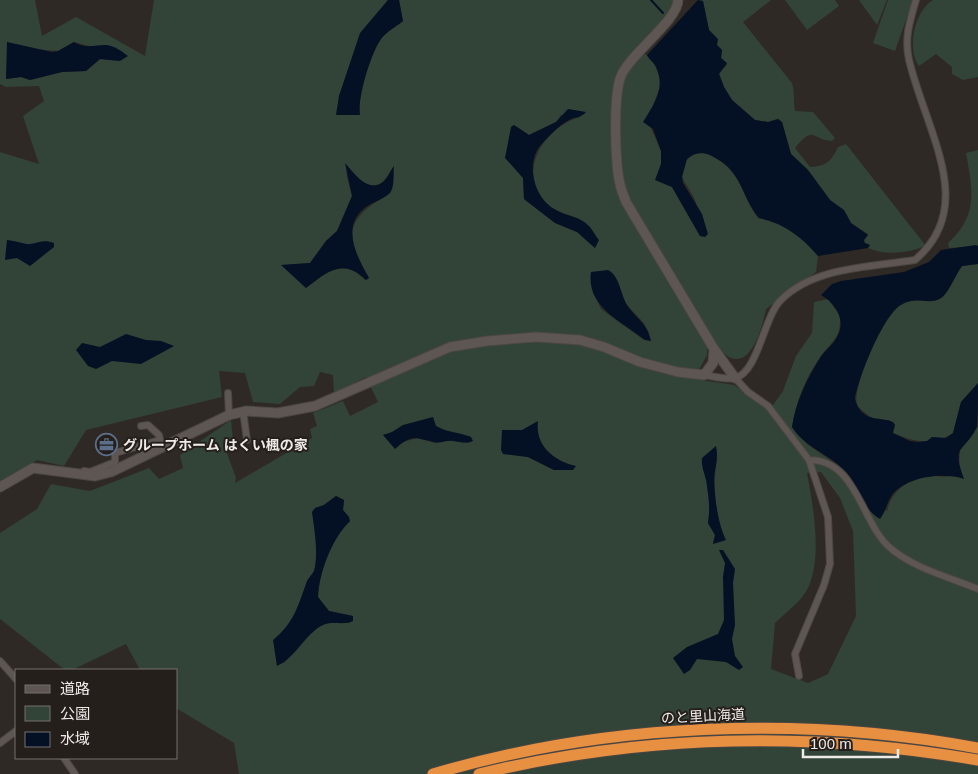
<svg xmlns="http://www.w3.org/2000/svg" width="978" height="774" font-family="Helvetica,'Noto Sans JP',sans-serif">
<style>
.green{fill:#314437;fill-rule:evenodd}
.water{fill:#041024}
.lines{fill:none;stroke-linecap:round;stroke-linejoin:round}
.stream{stroke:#041024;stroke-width:2}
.street-casing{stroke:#4b4642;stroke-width:8}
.secondary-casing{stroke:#4b4642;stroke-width:11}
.highway-casing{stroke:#4b4642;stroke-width:13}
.street{stroke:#5d5652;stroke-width:6}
.secondary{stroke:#5d5652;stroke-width:9}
.highway{stroke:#e79042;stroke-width:11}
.labels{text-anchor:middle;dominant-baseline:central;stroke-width:4;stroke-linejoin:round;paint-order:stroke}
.poi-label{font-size:14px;font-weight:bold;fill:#eeeae8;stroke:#251f1c;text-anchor:start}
.street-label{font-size:14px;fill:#eeeae8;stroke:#251f1c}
</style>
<rect width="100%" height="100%" fill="#2f2925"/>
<!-- green -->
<path class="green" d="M0,0H35L42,36L76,17L145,56L154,0H388L361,33L339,96L360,115C357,97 371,53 381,39C386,32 397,26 403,21L399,0H681L673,5L636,52L647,55L655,65L660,79V87L652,108L650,126L661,151V164L656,180L672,187L700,236C699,225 699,210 695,200C689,184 670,174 692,155C701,152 708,153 715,158C743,174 741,195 758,218C784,223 802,237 818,256L816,272L766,309C763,323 753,366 731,358C725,356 719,347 714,342H707V355L694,379L734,385L764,406L773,405L783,391L796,356L812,333L814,302L828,299L840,316C841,338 833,340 821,356C806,376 796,402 792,427L807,444L846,471L854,482L860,497L887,511C891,491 910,477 931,476C939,476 946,478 954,475L959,465L960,450L978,426V774H239L234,743L176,708V670H140L126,644L72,670H65L0,619V533L37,509L51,484L90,491L149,468L159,479L183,468L180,455L231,420L233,441L224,445L236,478L235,483L312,438L310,429L317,426L313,413L343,401L350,416L378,402L366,377L334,394L333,375L320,372L314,386L300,387L280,404L253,402L245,373L219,371L222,397L86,430L64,466L37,460L0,481V152L39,164L23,116L44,101L39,86L6,87L0,84ZM74,42L93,47L107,45L120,61L100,59L86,71L62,72L30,80L21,77L6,79L33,49L58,51ZM561,115L580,117C544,127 516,172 546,203C557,214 572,214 584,222C590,226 594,234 598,240L595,248L577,232L555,223L524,199L523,178L510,162L517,127L529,135L556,122ZM346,164C354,173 366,192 381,183C386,180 390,171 393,167L390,193C345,220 343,233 369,278L365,280C343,257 327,272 306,288L282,265L310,263L326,241L337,231L352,196L347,177ZM618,282L626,304L643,322L649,333L644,340L601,309L593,292ZM436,426L449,433L471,437L469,443L449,440L435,443L417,438L403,442L383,435ZM502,430H536C540,449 557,461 575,466L554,470L528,457L503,454ZM718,456C712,479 715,518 725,540L713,543L715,535L708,523L710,509L707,485ZM821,472L840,498L853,531L856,616L828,674L808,683L771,669L775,623C784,614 795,606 803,596C825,568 813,505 807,473ZM336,496L344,500L343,510L350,521C331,539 319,572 318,597L329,611L353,616L349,623C341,623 331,622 324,624C308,629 295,651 284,663L274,640C293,624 298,607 306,584C307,579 312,575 314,571C318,558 315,523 315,508L324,505Z
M699,0H771L743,22L792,83C795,93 793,101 795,111L813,112L835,138L832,141C811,140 815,124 795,148L810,167C826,166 831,162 838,147L846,144L926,246C907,253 887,256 868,248L869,245L864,243V240L868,234L851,223L847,215L830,200L808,170L791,154L782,122L778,119L768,122L755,120L732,100L724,87L719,73L727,65L721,58L722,50L717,45L716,37L709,30L703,2Z
M785,0H835L839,6L807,30Z
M859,0H887L877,25Z
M888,0H913L895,51L873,43Z
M933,0H978V77L963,80L952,74V67L936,54L919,66C906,48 915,11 933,0Z
M978,150V246L949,248L948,243C978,216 973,191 966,153Z
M978,264V383L961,402L953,433C934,446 913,442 893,433L890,420H874L857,406C852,387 883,314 901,304C917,295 930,306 941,298C948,294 956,274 962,266Z"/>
<!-- water -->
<path class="water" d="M388,0H399L403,21C397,26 386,32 381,39C371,53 357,98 360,115H336L339,96L360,33Z
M698,0L703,1L709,30L718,39L717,45L722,50L721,58L727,63L719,74L724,87L732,100L755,120L768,122L778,119L782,122L791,154L808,170L830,200L844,210L851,223L868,235L864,240L865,243L870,245L868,248L818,256C802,237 784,223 759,218C740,195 743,171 712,156C703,151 695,152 687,159L682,177L683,183L702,214L708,234L705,237L700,236L672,187L655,180L661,164V151L653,129L643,122C654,104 666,88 656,67C654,62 649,60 647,55Z
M7,42L52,52L58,51L74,42C84,49 95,45 106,45C115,46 121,51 128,56L120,61L100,59L86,71L62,72L30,80L21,77L6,79Z
M568,109L586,112C581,118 575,117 569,120C558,126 548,137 540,146C525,165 535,200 556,210C564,215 576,216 584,222C591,226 594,234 599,240L595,248L577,232L555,223L524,199L523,178L505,158L511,127L514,125L529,135L556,122Z
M345,163C353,172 368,194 383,182C387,179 391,170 394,166C393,174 395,186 390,193C384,199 373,202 366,207C340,226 357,257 369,278L366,280C343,257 327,272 306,288L281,265L310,263L326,241L337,231L352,196Z
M7,240C12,240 27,245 30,244C39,243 44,239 54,243V247L30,266L17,258L5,260Z
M976,245L978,246V264L962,266C956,274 948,294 941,298C929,306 916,295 901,305C883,315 858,379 855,399C862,423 878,416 893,422L895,425L893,433L910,441L918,442L927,441L932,437L946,438L953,433L961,402L978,383C978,392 978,419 977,427C964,453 951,444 964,479C944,472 907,476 892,495C887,502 886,511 880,519C862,509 859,486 846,472C830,454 805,448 792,427C796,401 806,381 820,358C824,351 833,345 837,337C847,320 835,303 821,295L832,284L841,281L904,272L929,262L941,250Z
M608,270C620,276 620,294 627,305C636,319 647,322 651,341L645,340C621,321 586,307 591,272Z
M126,334L146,340L161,341L174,346L141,364L112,361L96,369L88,366L76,350L82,343L100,347Z
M433,417L436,426C448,433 460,432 471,437L473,441C467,444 460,442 453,441C447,440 440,444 434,442C415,438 412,434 395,449L383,435L392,432L403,425Z
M538,421C535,445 553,461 576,466L573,470H554L528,457L503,454L501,450L502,430H522Z
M716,446C719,459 714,469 714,482C715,500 718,524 726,540L713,544L715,535L708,523C710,510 709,499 707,486C706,475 701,469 702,458Z
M336,496L344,500L343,510L349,517L350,521C332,538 319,573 318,597L329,611L353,616V621C343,626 331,620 321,626C304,636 295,658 277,666L273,640C293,624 298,607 306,584C307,579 312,575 314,571C319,556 314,527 312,512L315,508L324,505Z
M719,550H723L735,569L733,583L735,625L732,639L735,656L743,667L739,670L726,662L697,659L690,670L684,674L673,658L687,647L718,634L724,620L723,577L725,563Z"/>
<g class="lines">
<!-- stream -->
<path class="stream" d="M651,0L663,13"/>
<defs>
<path id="street" d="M704,375C713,376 726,380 735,378C758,373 764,316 781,300C814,267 870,267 915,260C978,206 927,134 909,60C904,38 910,20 916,0
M735,378L748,392L768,406L809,460L828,517L830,564L824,585L795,654L799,676
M228,393L229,415
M243,411L247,440
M141,426L148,425L159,435L161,444
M809,460C855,459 861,520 888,546C912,568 949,577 978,589
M84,471L90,472L115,462V453L160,440
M0,661L16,679
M0,743L16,731
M64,758L75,774"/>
<path id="secondary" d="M714,349L735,378
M0,487L33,468L95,476L111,472L229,415L246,411L278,413L315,406L450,347L487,341L536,337L580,340L604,347L640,362L678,372L704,375L713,363L714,349L626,202C624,196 621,190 620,184C615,163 613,96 621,76C630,54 678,20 678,0"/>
<path id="highway" d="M433,774C606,723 801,715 978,748
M479,774C643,734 811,731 978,760"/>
</defs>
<!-- street casing -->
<use href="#street" class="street-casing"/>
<!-- secondary casing -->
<use href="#secondary" class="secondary-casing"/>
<!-- highway casing -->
<use href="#highway" class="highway-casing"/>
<!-- street -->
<use href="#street" class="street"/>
<!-- secondary -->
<use href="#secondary" class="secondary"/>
<!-- highway -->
<use href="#highway" class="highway"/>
</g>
<!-- icons -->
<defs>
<symbol id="office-ring" viewBox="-11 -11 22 22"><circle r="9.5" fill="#251f1c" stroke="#5c6f8a" stroke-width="1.5"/><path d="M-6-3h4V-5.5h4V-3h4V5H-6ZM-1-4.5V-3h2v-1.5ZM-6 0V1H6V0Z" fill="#5c6f8a"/></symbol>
</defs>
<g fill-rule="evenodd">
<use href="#office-ring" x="94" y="432" width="25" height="25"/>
</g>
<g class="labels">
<!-- poi labels -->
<g class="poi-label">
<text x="123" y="445">グループホーム はくい楓の家</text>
</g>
<!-- street labels -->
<g class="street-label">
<text transform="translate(703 716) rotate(-3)">のと里山海道</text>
</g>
</g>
<!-- legend -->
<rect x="15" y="669" width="162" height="90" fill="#251f1c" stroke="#75706e"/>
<rect x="25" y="685" width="25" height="8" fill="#5d5652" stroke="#75706e"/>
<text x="60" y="694" font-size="15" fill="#eeeae8">道路</text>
<rect x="25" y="706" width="25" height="15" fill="#314437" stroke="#75706e"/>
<text x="60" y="719" font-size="15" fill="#eeeae8">公園</text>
<rect x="25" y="732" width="25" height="15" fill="#041024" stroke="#75706e"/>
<text x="60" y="744" font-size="15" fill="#eeeae8">水域</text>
<!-- scale -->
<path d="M803 749v8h95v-8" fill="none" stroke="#eeeae8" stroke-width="2.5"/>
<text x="810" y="749" font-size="15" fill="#eeeae8" stroke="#251f1c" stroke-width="4" paint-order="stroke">100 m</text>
</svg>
